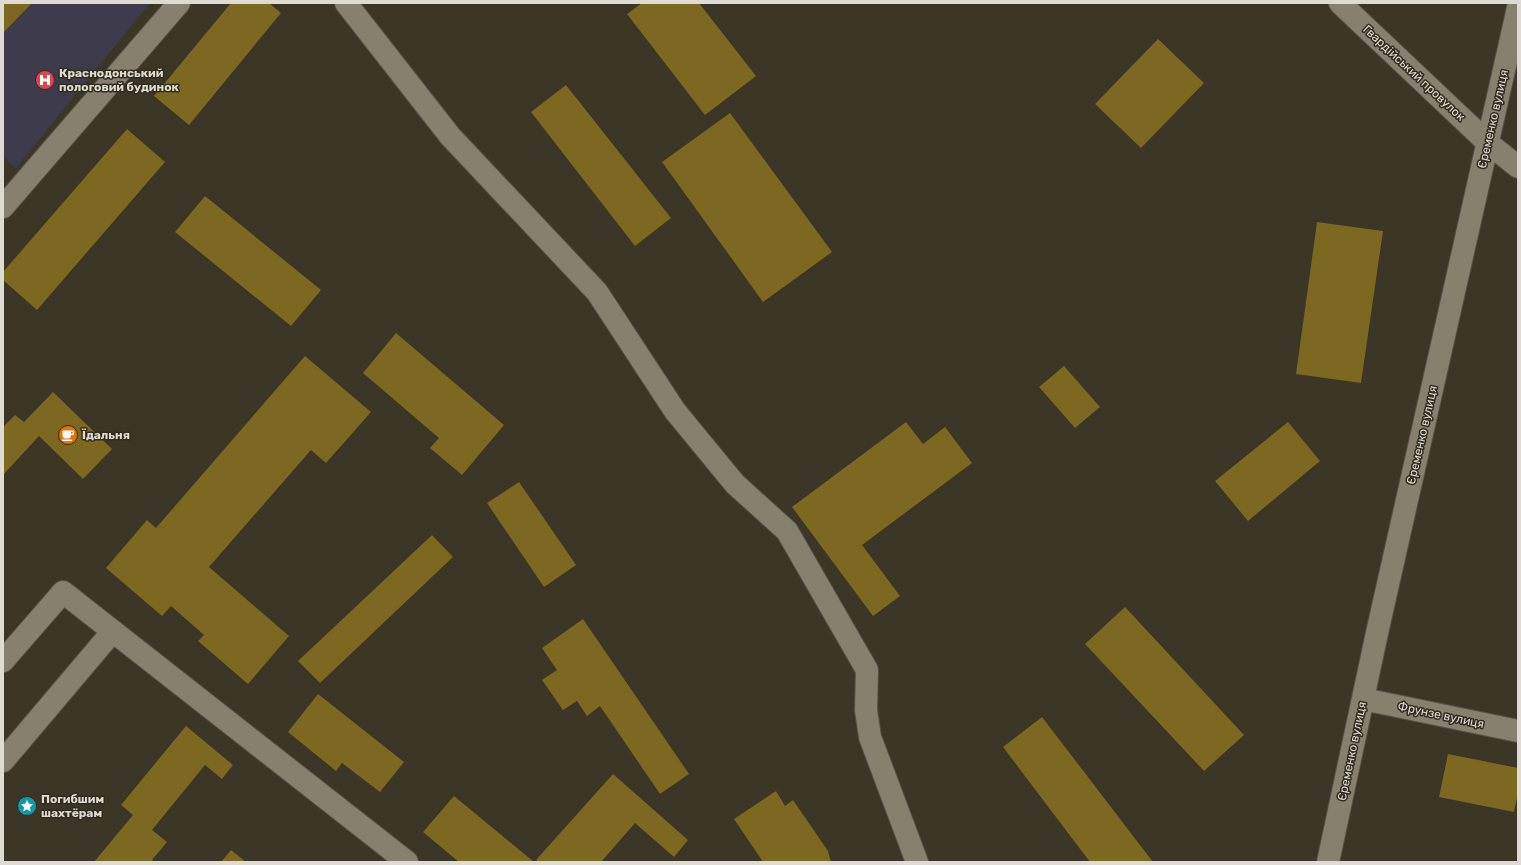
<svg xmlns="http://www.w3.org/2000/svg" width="1521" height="865" font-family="Rubik,sans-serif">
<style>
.medical{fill:#3e3b4d}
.building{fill:#7c6821}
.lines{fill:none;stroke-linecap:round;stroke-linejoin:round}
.minor-casing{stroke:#575245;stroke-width:24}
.minor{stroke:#86816f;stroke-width:22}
.labels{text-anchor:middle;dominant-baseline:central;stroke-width:3;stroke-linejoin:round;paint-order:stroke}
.poi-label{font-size:12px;font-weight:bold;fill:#dedbd2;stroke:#312c1c;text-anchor:start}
.street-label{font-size:12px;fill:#dedbd2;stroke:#312c1c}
</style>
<rect width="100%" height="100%" fill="#3b3626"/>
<!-- medical -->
<path class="medical" d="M3,3H150L16,168L3,157Z"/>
<!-- building -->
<path class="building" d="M3,3H32L3,33Z
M231,3H269L281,13L189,125L154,96Z
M642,3H699L756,76L705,115L627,14Z
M1158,39L1204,83L1141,148L1095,104Z
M566,85L671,218L635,246L531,112Z
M730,113L832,252L763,302L662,162Z
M127,129L165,162L37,310L3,280V272Z
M205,196L321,290L291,326L175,232Z
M1317,222L1383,231L1361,383L1296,374Z
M396,333L504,425L462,475L430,448L439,438L363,373Z
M305,356L371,412L326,463L311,450L209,567L289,636L248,684L198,641L204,635L171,606L162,616L106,568L147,520L156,528Z
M1064,366L1100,407L1075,428L1039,387Z
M53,392L112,449L83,479L39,436L3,475V427L15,415L24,422Z
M906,422L923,444L945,427L972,463L862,545L900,596L873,616L792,507Z
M1288,422L1320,461L1248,521L1215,481Z
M519,482L576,565L544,587L487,503Z
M432,535L453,557L320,683L298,661Z
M1125,607L1244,735L1204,771L1085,644Z
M583,619L689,774L660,794L600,706L587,716L577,701L563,710L542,680L557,670L542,648Z
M318,694L404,762L380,792L342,763L336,771L288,732Z
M1042,717L1153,862H1090L1003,747Z
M186,726L233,765L222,779L205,765L152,830L167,842L152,860L155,862H94L133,815L121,805Z
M1448,754L1518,768V793L1514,812L1439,797Z
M613,774L688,840L674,857L635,823L601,862H539L536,860Z
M776,791L785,806L793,800L828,851L831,862H763L734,819Z
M454,796L534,862H459L423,832Z
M231,850L246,862H221Z"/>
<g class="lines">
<defs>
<path id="minor" d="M346,3L450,136L597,292L675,411L735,484L787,531L867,670L866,710L870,737L917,862
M1340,3L1488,143L1518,167
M3,207L179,3
M3,661L63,592L407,862
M1363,699L1518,731
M3,761L113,631
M1328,862L1377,633L1518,8"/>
</defs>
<!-- minor casing -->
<use href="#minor" class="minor-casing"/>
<!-- minor -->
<use href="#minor" class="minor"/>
</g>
<!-- icons -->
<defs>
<symbol id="hospital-disc" viewBox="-11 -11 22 22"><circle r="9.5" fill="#e0444e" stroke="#312c1c"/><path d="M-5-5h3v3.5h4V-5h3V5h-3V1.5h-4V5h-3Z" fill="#fff"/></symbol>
<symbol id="cafe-disc" viewBox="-11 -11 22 22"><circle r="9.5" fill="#e8710a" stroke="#312c1c"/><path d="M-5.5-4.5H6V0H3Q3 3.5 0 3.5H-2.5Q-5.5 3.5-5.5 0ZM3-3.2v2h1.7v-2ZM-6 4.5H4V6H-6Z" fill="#fff"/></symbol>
<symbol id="sight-disc" viewBox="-11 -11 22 22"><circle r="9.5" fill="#0f9aa8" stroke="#312c1c"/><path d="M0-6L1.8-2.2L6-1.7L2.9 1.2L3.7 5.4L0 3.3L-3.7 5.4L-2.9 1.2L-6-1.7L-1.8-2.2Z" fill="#fff"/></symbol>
</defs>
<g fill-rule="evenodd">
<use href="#hospital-disc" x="34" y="69" width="22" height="22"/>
<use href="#cafe-disc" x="57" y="424" width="22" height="22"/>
<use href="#sight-disc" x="16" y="795" width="22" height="22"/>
</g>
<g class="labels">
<!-- poi labels -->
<g class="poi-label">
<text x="59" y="73">Краснодонський<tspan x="59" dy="14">пологовий будинок</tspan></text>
<text x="82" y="435">Їдальня</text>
<text x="41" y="799">Погибшим<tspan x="41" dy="14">шахтёрам</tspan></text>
</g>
<!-- street labels -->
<g class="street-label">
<text transform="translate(1414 73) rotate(43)">Гвардійський провулок</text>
<text transform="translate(1493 119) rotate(-77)">Єременко вулиця</text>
<text transform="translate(1422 435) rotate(-77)">Єременко вулиця</text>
<text transform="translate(1441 715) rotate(12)">Фрунзе вулиця</text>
<text transform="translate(1352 751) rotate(-78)">Єременко вулиця</text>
</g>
</g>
<!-- border -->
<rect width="1521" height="865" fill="none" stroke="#dedbd2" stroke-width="8"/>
</svg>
